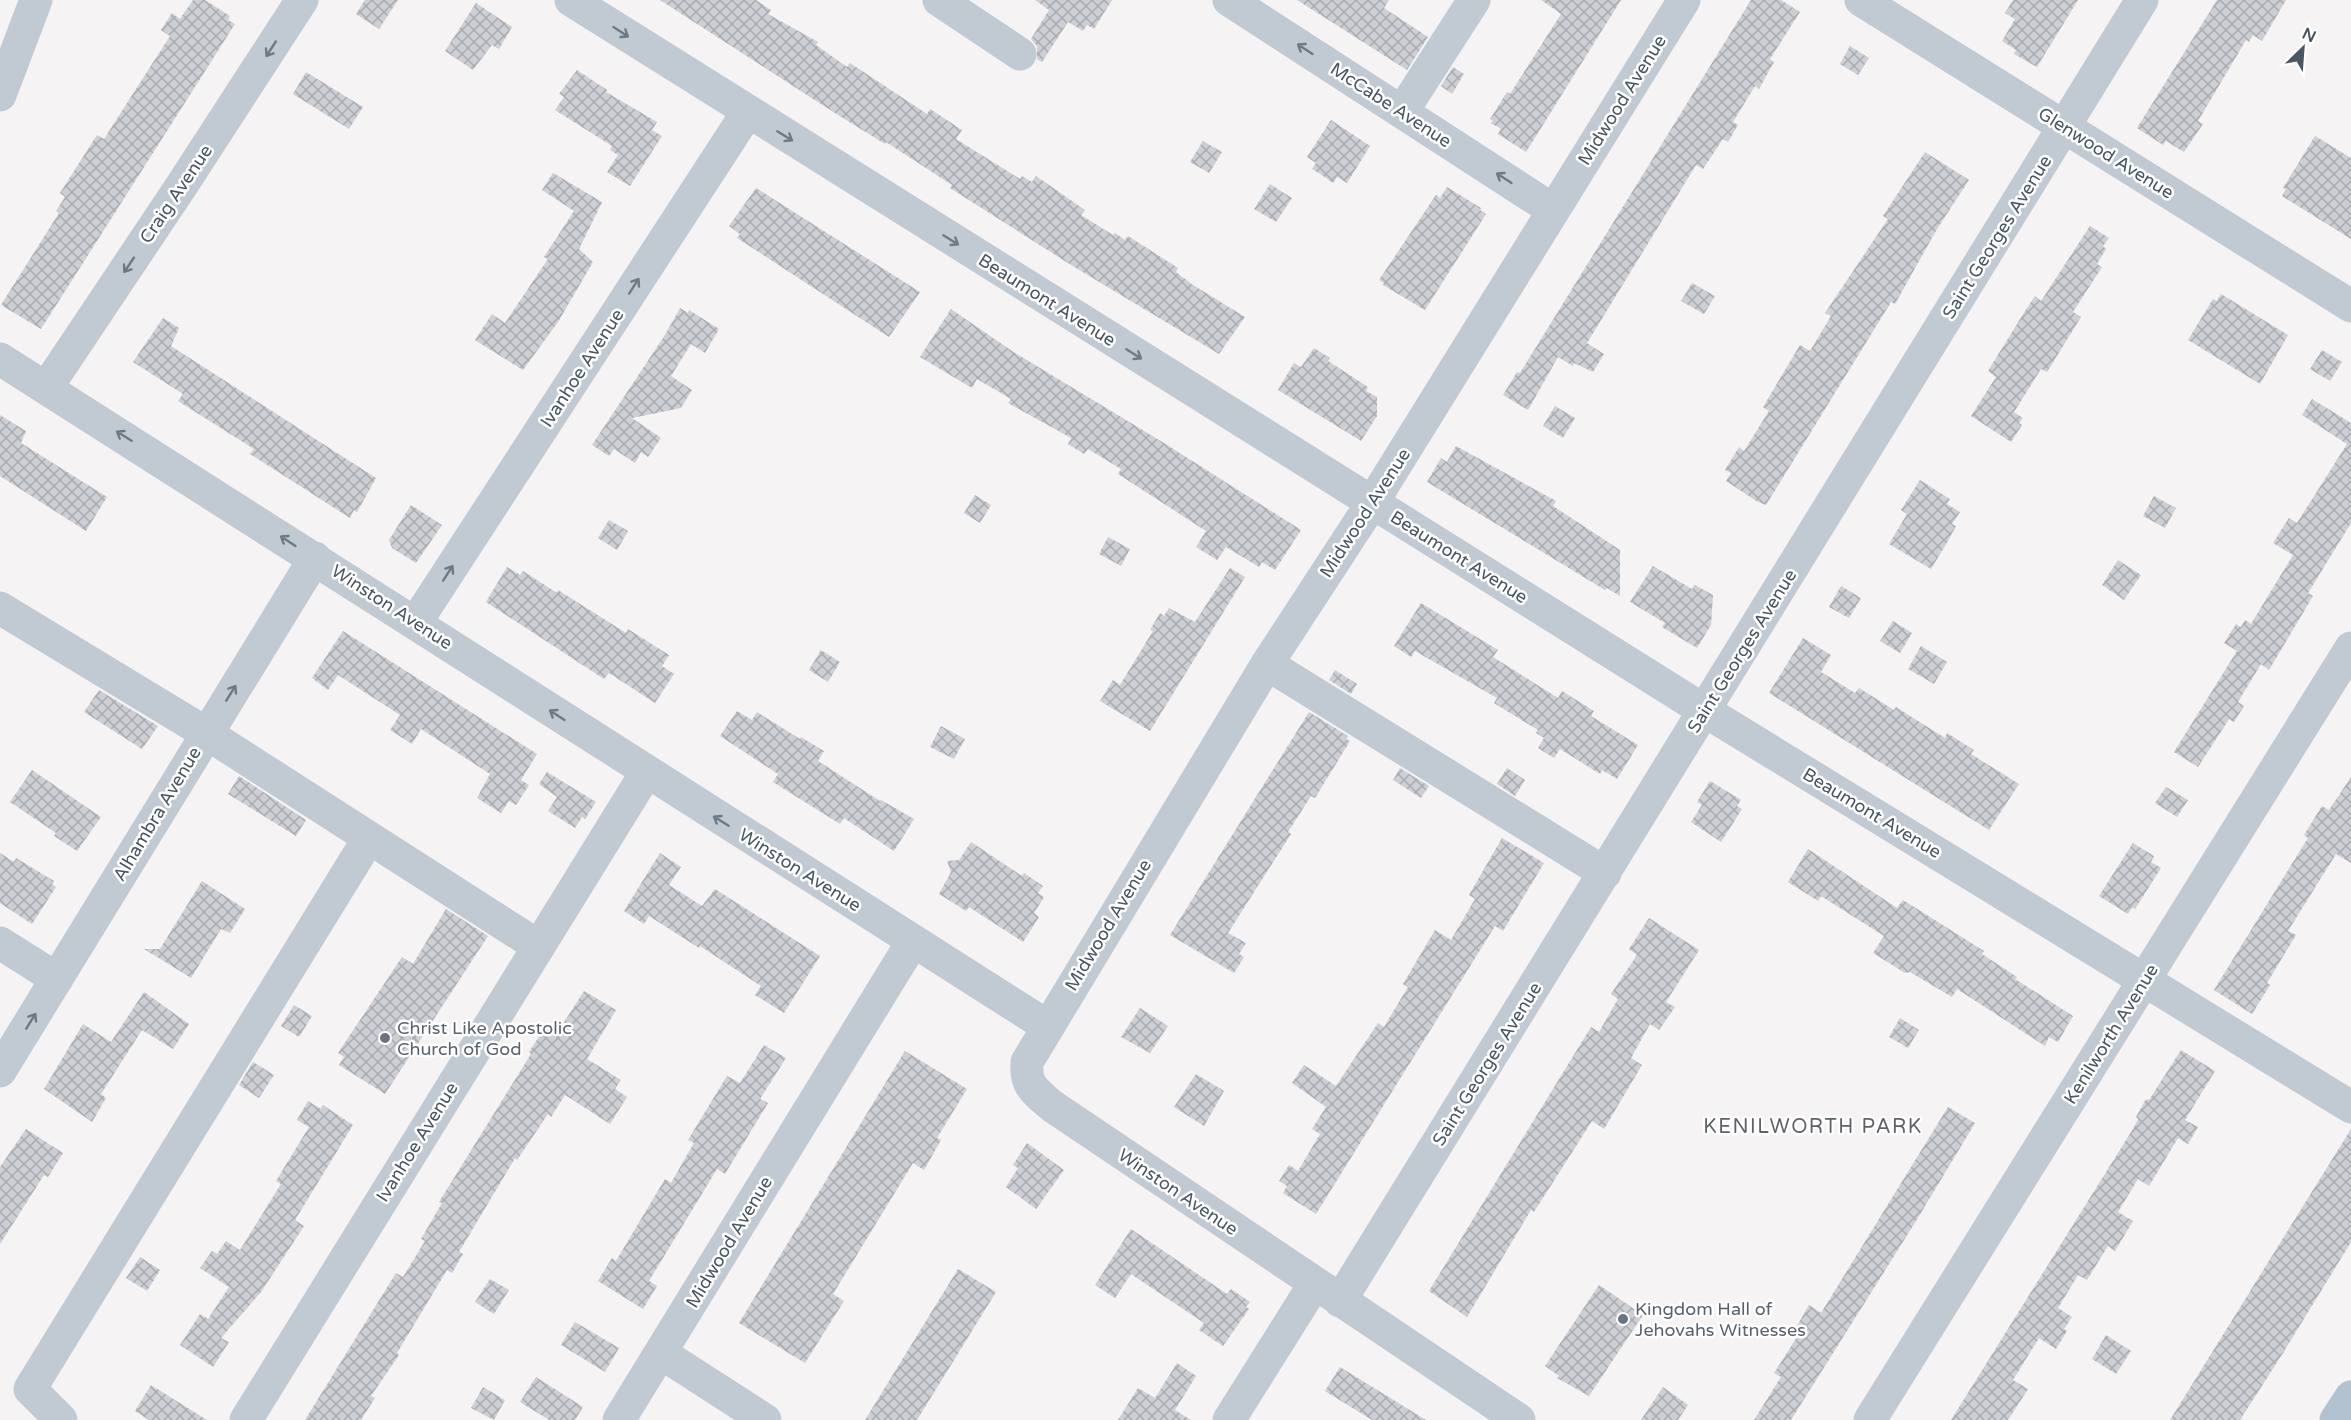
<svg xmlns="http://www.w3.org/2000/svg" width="2351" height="1420" font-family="'Varela Round',sans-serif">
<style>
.building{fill:url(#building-cross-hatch)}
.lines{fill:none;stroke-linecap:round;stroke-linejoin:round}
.minor{stroke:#c1cad2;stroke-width:33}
.major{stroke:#b3c2d1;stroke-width:33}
.oneway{stroke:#6e7983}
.worship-dot{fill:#6b7280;stroke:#fff;stroke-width:2}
.labels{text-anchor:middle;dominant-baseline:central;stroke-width:5;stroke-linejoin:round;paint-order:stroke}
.street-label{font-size:18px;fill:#4a5661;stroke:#fff}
.worship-label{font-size:18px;fill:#5b616d;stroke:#fff;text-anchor:start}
.neighbourhood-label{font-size:20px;letter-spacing:1.5px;fill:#5f6368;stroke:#fff}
</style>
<defs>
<pattern id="building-cross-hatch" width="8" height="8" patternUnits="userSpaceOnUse" patternTransform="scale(1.5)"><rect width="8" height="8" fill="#cdcfd5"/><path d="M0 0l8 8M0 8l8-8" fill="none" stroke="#a8abb0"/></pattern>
</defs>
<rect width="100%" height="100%" fill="#f5f3f3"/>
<!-- building -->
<path class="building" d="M193,0H205L230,16L228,20L235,24L41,329L1,305L59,213L56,211L65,197L60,193L97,135L104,139L170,36L161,30L172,13L180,19Z
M365,0H398L379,29L356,14Z
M660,0H756L771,10L768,14L818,42L816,45L847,67L850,63L927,114L930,109L962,130L956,139L1020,179L1022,176L1032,182L1036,176L1085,210L1081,215L1113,235L1115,233L1125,240L1128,236L1178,268L1176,272L1193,285L1245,317L1219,354L1071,265L950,188L952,185L886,142L885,144L838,115Z
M1035,0H1112L1094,29L1087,25L1083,31L1068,22L1042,62L1037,59V46L1031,39L1049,10Z
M1297,0H1389L1384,8L1428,37L1407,70Z
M1541,0H1621L1526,152L1498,134L1501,129L1491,123L1493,121L1490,119L1507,92L1510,94L1561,14Z
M1751,0H1781L1800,12L1770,59L1774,62L1759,89L1755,86L1733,122L1738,125L1728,142L1723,139L1703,169L1696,165L1587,343L1604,354L1593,372L1574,363L1573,366L1558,357L1528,410L1503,395L1517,372L1520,373Z
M2013,0H2078L2037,67L2014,54L2016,50L2002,41L2015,19L2005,13Z
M2217,0H2286L2262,41L2253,35L2249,42L2246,40L2198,121L2203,124L2184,152L2166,141L2163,145L2137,128Z
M476,3L512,27L499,49L492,45L473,70L445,51Z
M1850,46L1869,58L1858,75L1840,64Z
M1453,67L1464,74L1452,94L1441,86Z
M577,70L607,90L606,92L657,122L652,130L662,136L630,186L607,172L618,155L610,150L612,146L555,110L564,97L559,94Z
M306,72L363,107L349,129L293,94Z
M1331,120L1370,146L1347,183L1337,177L1333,183L1323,176L1312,169L1316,163L1307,157Z
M2315,136L2351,158V239L2282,196L2286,189L2283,188Z
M1203,141L1222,152L1209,173L1190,162Z
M1925,152L1969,180L1937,229L1895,304L1891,302L1766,505L1758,502L1726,481L1731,473L1725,470L1739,447L1744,451L1769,411L1763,407L1800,345L1810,351L1831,316L1825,313L1888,219L1883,216Z
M553,173L602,202L579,249L593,262L558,322L523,370L475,340L492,314L505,323L548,259L544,257L574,211L542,190Z
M1270,184L1292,198L1276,222L1254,209Z
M1447,187L1481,208L1480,210L1486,214L1425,310L1383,285L1384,283L1379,280L1436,195L1440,198Z
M756,188L920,292L889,337L737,238L740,234L729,226Z
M2090,226L2109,238L2103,246L2106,249L2097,264L2102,267L2073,312L2081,317L2047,372L2041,369L2014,412L2023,418L2019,423L2022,425L2011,442L1971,416L1996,377L1988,371L2025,311L2035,296L2041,301Z
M1692,283L1715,296L1704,314L1681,301Z
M2221,294L2288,335L2260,384L2188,340L2213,299L2217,301Z
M680,308L688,313L689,310L719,329L705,353L691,344L671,376L692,390L681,408L632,418L661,438L648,457L641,452L635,463L614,449L609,456L592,445L665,335Z
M951,309L1012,351L1164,443L1301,530L1275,570L1262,562L1259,567L1226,547L1217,560L1196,547L1206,531L1118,474L1121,469L1088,449L1084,454L1068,444L1071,438L1008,403L1011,399L977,379L972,388L920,357Z
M163,318L179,328L171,346L376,478L357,512L354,510L350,518L250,454L254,449L178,401L183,394L133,362Z
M1314,348L1330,358L1328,361L1368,387L1366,391L1377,397V416L1361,441L1278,390L1294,363L1301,367Z
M2322,350L2342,362L2330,381L2310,369Z
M2312,399L2351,423V523L2308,593L2313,596L2269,670L2261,664L2238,702L2244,706L2234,722L2229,719L2198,767L2174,752L2237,651L2224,643L2236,624L2241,627L2245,620L2251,624L2293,555L2273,543L2289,518L2297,523L2347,444L2302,415Z
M1555,406L1575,418L1563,438L1543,426Z
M0,415L26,431L21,443L107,497L86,531L0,476Z
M1456,446L1556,501L1553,506L1620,550V596L1607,588L1605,590L1427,482L1441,458L1447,462Z
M1920,480L1950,499L1947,504L1960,512L1952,524L1956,526L1948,541L1931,569L1889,544L1907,514L1901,510Z
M975,495L991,505L980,523L964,513Z
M2154,496L2176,508L2165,528L2143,516Z
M411,505L442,525L416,563L392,548L389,540Z
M609,520L628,531L617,550L598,538Z
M1108,537L1130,549L1121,566L1099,554Z
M2118,560L2141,575L2124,600L2102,585Z
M1653,566L1692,589L1695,585L1713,595L1711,625L1697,648L1662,627L1665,623L1630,602Z
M507,567L520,575L523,571L557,593L558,590L626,633L628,629L669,655L662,666L674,674L655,703L609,673L604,679L486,602Z
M1230,568L1245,577L1150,731L1100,701L1113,680L1120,685L1153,631L1150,630L1160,613L1164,616L1169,608L1195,622Z
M1841,586L1861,598L1849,618L1829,607Z
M1421,603L1498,650L1493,657L1558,698L1562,691L1594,711L1591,716L1638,745L1617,779L1602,770L1600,774L1560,749L1554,758L1538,748L1544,738L1536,733L1538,730L1494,703L1497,698L1415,651L1411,657L1394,646Z
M1893,621L1912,633L1900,653L1880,641Z
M343,631L537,754L521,780L529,785L516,805L509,801L501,813L477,798L490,774L421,729L412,744L390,730L400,715L338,675L328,690L312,678Z
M1803,638L1831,655L1821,672L1855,693L1859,688L1894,710L1896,707L1945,738L1947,733L1974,750L1971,754L2019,784L1989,830L1769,693Z
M1921,646L1947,662L1934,684L1908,669Z
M821,650L840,662L828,682L809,670Z
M1335,670L1357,684L1351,694L1329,680Z
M99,690L158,726L142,749L84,712Z
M737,711L752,720L757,712L800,739L801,737L824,751L818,761L880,801L881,800L914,819L894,851L844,818L840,824L773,782L778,774L720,736Z
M1309,712L1348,736L1346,739L1350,741L1315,798L1311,796L1288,832L1291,834L1228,933L1246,943L1239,954L1244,957L1234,973L1170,935Z
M941,726L965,739L954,759L930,747Z
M1400,768L1429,786L1421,798L1393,780Z
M1507,768L1525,780L1515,796L1497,784Z
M32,770L101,817L77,851L54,836L56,833L10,802Z
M547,772L596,802L585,819L582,817L575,828L548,811L557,797L539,784Z
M239,776L306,820L296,836L228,794Z
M2351,777V863L2336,854L2288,931L2296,935L2267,983L2270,985L2252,1014L2214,990L2308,838L2304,835L2322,806L2329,810Z
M1710,781L1741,800L1737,806L1742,809L1721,842L1691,822L1702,805L1697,802Z
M2166,787L2188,800L2177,817L2155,803Z
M1502,838L1544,863L1503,931L1495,926L1316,1214L1283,1193L1287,1186L1279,1181L1289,1165L1298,1171L1320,1134L1312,1129L1326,1107L1292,1083L1304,1065L1336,1086L1378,1023L1384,1027L1408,987L1403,984L1435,930L1451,940L1475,899L1469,895Z
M971,842L1022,876L1024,873L1043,886L1038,893L1044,897L1034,913L1039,917L1023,942L969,907L966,911L939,894L951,872L947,861L959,860Z
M2133,843L2154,856L2151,862L2161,868L2135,909L2132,907L2128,914L2099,896Z
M1808,849L1897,908L1903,900L1984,951L1982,954L2017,977L2015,979L2073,1016L2058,1042L2049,1037L2045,1046L1957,989L1952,997L1910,972L1905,973L1873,953L1884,936L1821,896L1818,901L1788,882Z
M0,853L14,862L16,858L54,881L52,884L56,887L32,924L0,903Z
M660,853L681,867L669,885L702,906L715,889L820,956L784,1013L755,995L761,986L700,946L699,948L649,916L644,924L624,911Z
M202,881L245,909L230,933L221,929L191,978L144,949H160Z
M446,909L488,936L385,1094L339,1065L344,1057L338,1053L402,957L413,964Z
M1649,918L1699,950L1666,1002L1675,1007L1659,1030L1650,1024L1631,1058L1642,1065L1604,1129L1592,1121L1534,1212L1531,1210L1467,1317L1429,1291L1591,1027L1599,1032L1618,999L1611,994L1637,955L1629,949Z
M584,991L616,1010L587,1059L621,1080L615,1089L627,1097L610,1124L565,1095L551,1117L548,1114L517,1160L515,1158L459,1252L463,1254L452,1273L447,1270L397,1353L399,1355L371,1396L375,1398L361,1420H305L396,1273L403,1277L425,1241L421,1239L442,1203L439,1202L531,1054L529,1052L548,1023L559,1030Z
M144,992L189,1024L173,1049L142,1030L101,1094L106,1098L92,1122L44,1089L83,1024L111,1042Z
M294,1005L312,1016L299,1037L281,1026Z
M1140,1008L1168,1026L1150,1053L1121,1037Z
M1900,1018L1919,1030L1908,1048L1889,1037Z
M764,1045L786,1058L760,1099L768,1103L725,1174L717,1169L649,1281L657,1286L643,1309L598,1281L612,1258L616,1261L665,1179L671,1183L694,1143L688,1140L727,1076L740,1083Z
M2181,1050L2215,1071L2185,1120L2198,1127L2188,1144L2178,1138L2149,1186L2138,1179L2118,1212L2133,1221L2115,1251L2108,1246L2087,1280L2078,1275L2058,1308L2072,1317L2064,1329L2067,1331L2056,1349L2039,1338L2013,1380L2028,1389L2008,1420H1951L2133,1129L2138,1119L2136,1117L2146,1099L2149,1100Z
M905,1051L967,1089L937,1138L941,1140L924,1170L913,1163L833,1294L844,1301L805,1363L739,1323Z
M253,1062L274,1075L259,1098L239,1085Z
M1196,1074L1224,1091L1204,1126L1174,1107Z
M308,1101L321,1109L323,1105L353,1125L295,1220L304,1226L261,1292L221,1338L229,1342L213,1367L180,1345L200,1314L208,1319L229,1287L200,1268L212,1251L217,1254L226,1241L240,1250L281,1184L276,1181L309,1127L297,1120Z
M1948,1107L1975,1123L1916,1221L1791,1420H1754L1781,1377L1774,1373L1799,1334L1794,1331L1809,1305L1821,1313Z
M26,1129L63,1153L48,1177L44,1175L0,1244V1167Z
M2351,1129V1242L2283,1353L2240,1420H2170Z
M1027,1143L1064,1170L1036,1209L1006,1187L1018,1168L1013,1165Z
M1131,1229L1227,1294L1231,1289L1250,1302L1246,1307L1249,1309L1223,1346L1199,1330L1204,1323L1131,1274L1115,1298L1095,1285Z
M140,1257L160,1270L147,1291L126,1278Z
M958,1269L996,1292L917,1420H865Z
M490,1279L509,1290L494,1314L475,1302Z
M1599,1285L1643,1315L1589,1396L1557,1378L1559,1376L1545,1366Z
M575,1322L619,1348L605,1372L561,1345Z
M2106,1335L2131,1351L2116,1374L2092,1359Z
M1177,1363L1196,1376L1175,1410L1191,1420H1118L1138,1388L1155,1398Z
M1340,1367L1426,1420H1372L1325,1391Z
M536,1377L583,1407L575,1420H549L520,1402Z
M151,1385L207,1420H149L135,1411Z
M483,1387L505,1400L494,1420L471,1408Z
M1663,1387L1688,1405L1678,1420H1641Z"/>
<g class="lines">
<!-- minor -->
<path class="minor" d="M571,0L1705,711L2351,1107
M939,0L1020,54
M1229,0L1553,210
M1861,0L2351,306
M0,95L36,0
M1402,112L1474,0
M0,359L1047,1026
M47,387L182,185L302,0
M0,608L206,733L538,946
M416,622L747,113
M1267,664L1605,873
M0,943L57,979
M0,1071L315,558
M1340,1301L2142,0
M661,1353L765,1420
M61,1420L30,1389L369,838
M246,1420L646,773
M619,1420L913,941
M1229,1420L1315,1283
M1519,1420L1052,1106C1035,1091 1025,1086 1027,1062L1267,664L1372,503L1684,0
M1870,1420L2351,648"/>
<!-- major -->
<path class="major" d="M2336,1420L2351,1397"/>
</g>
<!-- one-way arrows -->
<defs><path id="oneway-shaft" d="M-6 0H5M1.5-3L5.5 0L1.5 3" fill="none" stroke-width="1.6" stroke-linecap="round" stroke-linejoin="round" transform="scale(1.5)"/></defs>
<g class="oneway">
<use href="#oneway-shaft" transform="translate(621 32) rotate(33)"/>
<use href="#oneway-shaft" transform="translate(271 49) rotate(123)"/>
<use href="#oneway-shaft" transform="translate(1305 49) rotate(-147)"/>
<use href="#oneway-shaft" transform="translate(785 136) rotate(32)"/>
<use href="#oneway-shaft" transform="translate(1504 178) rotate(-147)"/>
<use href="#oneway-shaft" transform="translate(951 240) rotate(32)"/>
<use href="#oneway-shaft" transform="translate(129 265) rotate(124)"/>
<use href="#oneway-shaft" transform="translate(634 286) rotate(-57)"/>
<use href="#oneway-shaft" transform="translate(1134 354) rotate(32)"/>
<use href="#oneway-shaft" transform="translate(124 436) rotate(-148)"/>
<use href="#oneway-shaft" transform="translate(288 541) rotate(-147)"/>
<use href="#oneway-shaft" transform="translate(448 573) rotate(-57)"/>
<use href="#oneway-shaft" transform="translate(231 693) rotate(-58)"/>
<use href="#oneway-shaft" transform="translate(557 715) rotate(-147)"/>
<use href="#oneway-shaft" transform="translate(721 821) rotate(-148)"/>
<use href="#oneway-shaft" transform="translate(31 1021) rotate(-58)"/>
</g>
<!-- markers -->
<g class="worship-dot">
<circle cx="385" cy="1038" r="6"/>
<circle cx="1623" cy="1319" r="6"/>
</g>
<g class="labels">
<!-- street labels -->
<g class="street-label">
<text transform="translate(1622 100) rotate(-58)">Midwood Avenue</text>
<text transform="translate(1391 105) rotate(33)">McCabe Avenue</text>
<text transform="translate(2106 153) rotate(32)">Glenwood Avenue</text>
<text transform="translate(176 194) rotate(-56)">Craig Avenue</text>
<text transform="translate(1997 237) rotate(-58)">Saint Georges Avenue</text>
<text transform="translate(1047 300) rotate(32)">Beaumont Avenue</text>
<text transform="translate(582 368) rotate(-57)">Ivanhoe Avenue</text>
<text transform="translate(1365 513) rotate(-57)">Midwood Avenue</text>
<text transform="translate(1459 557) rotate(32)">Beaumont Avenue</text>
<text transform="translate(392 607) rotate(33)">Winston Avenue</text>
<text transform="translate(1742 651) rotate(-58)">Saint Georges Avenue</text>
<text transform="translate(1872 813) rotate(31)">Beaumont Avenue</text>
<text transform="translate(157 814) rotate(-59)">Alhambra Avenue</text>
<text transform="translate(800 870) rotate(32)">Winston Avenue</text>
<text transform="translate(1108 925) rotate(-59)">Midwood Avenue</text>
<text transform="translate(2111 1034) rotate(-58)">Kenilworth Avenue</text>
<text transform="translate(1487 1064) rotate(-58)">Saint Georges Avenue</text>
<text transform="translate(417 1142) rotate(-58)">Ivanhoe Avenue</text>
<text transform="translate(1178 1192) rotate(34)">Winston Avenue</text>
<text transform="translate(729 1242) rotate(-59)">Midwood Avenue</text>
</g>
<!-- worship labels -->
<g class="worship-label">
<text x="397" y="1028">Christ Like Apostolic<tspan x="397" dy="21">Church of God</tspan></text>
<text x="1635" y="1309">Kingdom Hall of<tspan x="1635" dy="21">Jehovahs Witnesses</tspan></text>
</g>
<!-- neighbourhood labels -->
<g class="neighbourhood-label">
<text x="1813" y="1127">KENILWORTH PARK</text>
</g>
</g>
<!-- north arrow -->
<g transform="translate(2303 48) rotate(25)" stroke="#ffffff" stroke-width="4.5" paint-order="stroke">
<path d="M0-4.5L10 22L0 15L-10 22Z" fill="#4a5661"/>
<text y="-9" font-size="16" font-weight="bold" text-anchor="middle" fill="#4a5661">N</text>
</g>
</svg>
